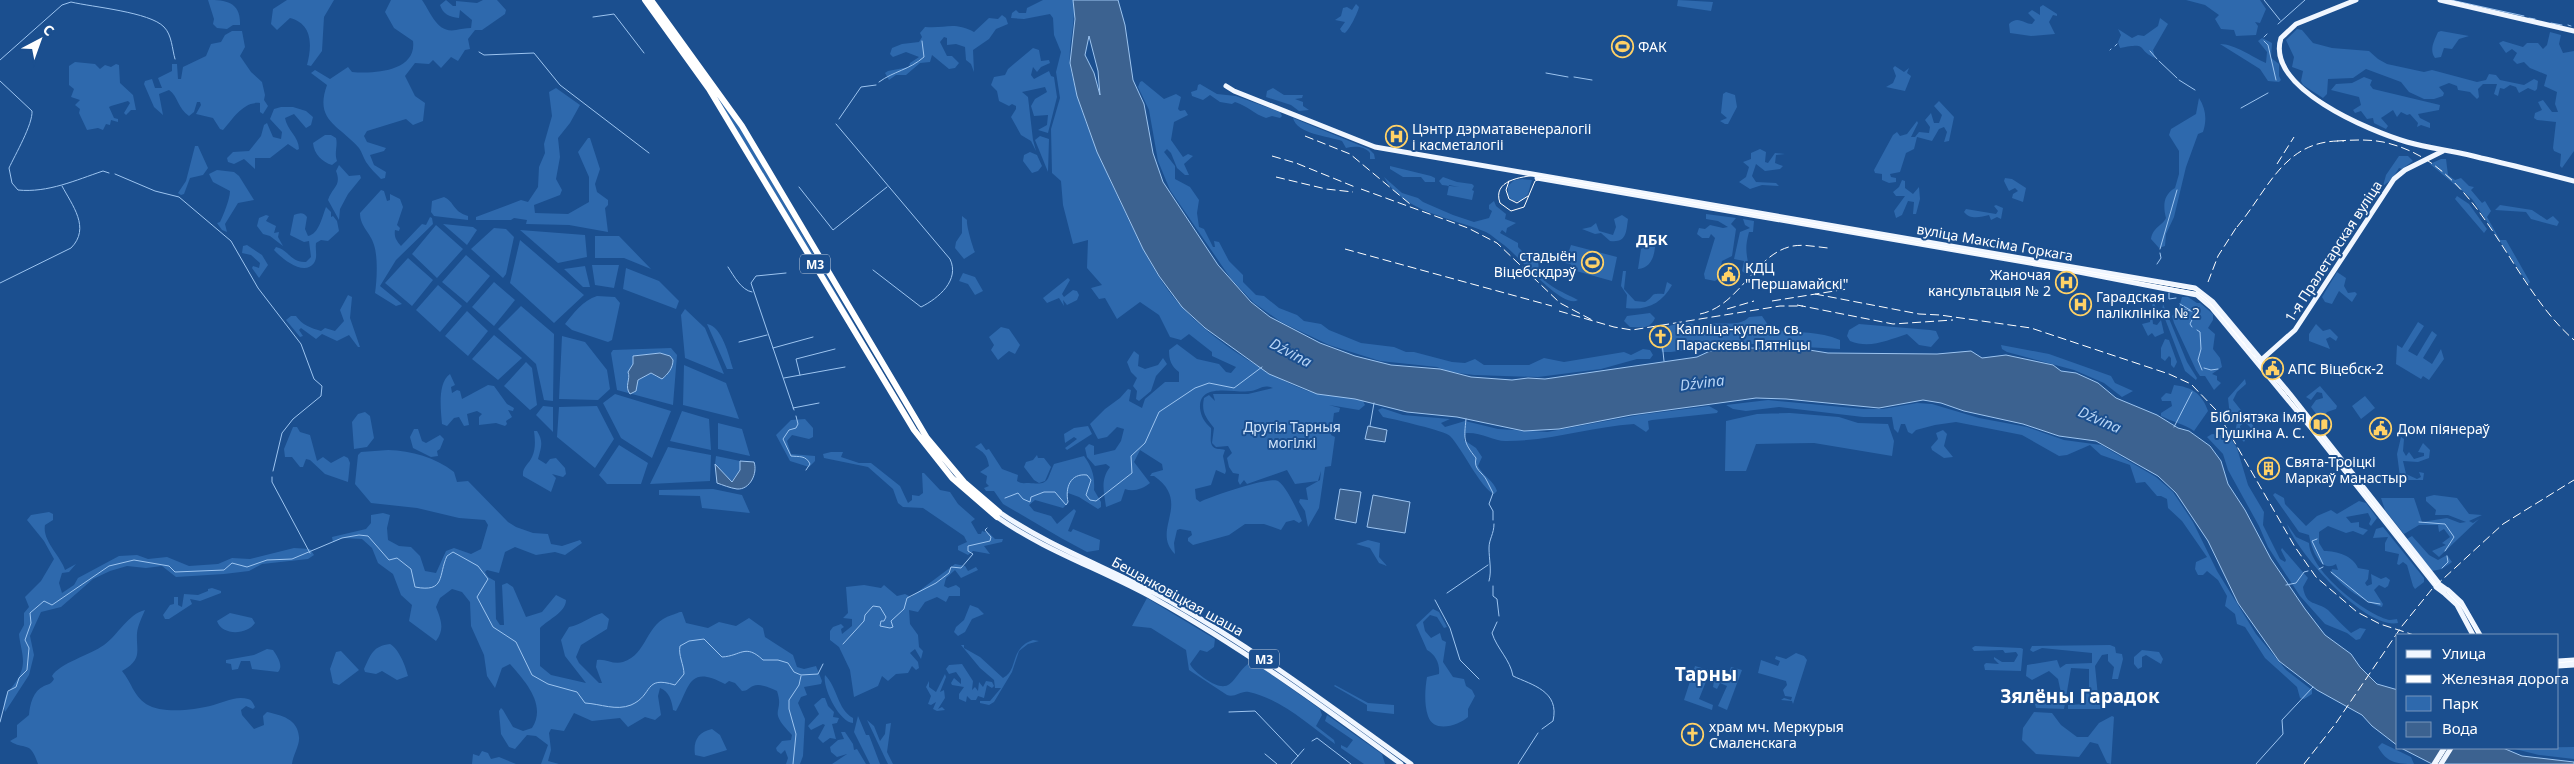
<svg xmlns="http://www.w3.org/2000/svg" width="2574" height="764" font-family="'Noto Sans',sans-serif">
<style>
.green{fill:#2e69ad;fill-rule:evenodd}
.water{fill:#3c6290;stroke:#9cc4f0;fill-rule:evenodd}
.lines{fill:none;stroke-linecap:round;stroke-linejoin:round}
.stream{stroke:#9cc4f0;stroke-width:1}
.major{stroke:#f0f6ff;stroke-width:5}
.highway{stroke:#fff;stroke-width:6}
.tram{stroke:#fff;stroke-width:1}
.rail{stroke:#fff;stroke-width:1;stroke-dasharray:9 4;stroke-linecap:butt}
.labels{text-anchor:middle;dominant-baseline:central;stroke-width:4;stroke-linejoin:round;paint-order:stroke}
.shield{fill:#1b4f8f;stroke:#bbcadd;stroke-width:1}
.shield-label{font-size:12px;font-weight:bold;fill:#fff}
.poi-label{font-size:14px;fill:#fff;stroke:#1b4f8f;text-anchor:start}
.street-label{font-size:14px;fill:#fff;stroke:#1b4f8f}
.park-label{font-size:14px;fill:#cfe3fa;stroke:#1b4f8f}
.neighbourhood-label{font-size:15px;font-weight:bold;fill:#fff;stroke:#1b4f8f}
.water-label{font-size:15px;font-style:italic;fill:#b5d3f5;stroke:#1b4f8f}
.district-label{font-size:19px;font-weight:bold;fill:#fff;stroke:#1b4f8f}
</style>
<rect width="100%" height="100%" fill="#1b4f8f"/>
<!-- green -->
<path class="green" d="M208,0C226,0 241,2 240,25H233L227,29L217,28L213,24L214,19Z
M287,0H334L324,17L322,51L311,66L307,65C312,46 313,24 290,18L277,30L271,24L273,9Z
M391,0H422C430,11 437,34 456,30C461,29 465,28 471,28L472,20L460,10L459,18C449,17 443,14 440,5L446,0L453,6H456V1L477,3L483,0H497L506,10L505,14L482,30H475L468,39L470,49L465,50L458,61L451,57L441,68L433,60L429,64L415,63L405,76L415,96L425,103L423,121L413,125L406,119L367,131L364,136L367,142L386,148L384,151L370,155L374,165L386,172L385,178L381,179C376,174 370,168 366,162C363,157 362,152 359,148C339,125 314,121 327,85L311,73L315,70L330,79L348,67L352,72C373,74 417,72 413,41L394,28L385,12Z
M649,0L737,122L892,389L761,170Z
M1043,0H1073C1077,24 1066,48 1071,71C1081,118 1102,163 1122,206C1139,241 1155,278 1182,307C1209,337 1262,372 1300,388C1320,397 1342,395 1363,401L1365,405L1359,410L1329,405L1340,408L1339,412L1334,413L1331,435L1335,437L1331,466L1325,467L1319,508L1308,527L1305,511L1299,502L1300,499L1308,500L1306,488L1320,480L1321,471L1318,481L1295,484L1287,470L1247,484L1244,480L1240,485L1238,481L1239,474L1233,473L1229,467L1227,458L1232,453L1228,446L1216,447L1212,443L1214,428C1206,418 1201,412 1204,398L1209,395L1215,401L1213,394H1248L1273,388C1263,384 1261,389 1251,391C1236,394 1199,381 1200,408C1201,417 1205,423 1211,428C1212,435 1207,447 1218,449C1220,449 1223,449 1225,450L1223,456L1226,471L1225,474L1216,470L1211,485L1195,489L1196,499L1200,502C1209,497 1271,476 1278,481C1287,487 1298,512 1302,521L1299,523L1294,520L1286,522L1281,530L1264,524H1245L1229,535L1193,545L1188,541V538L1192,535L1191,531L1180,529L1177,530L1174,543L1175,554C1150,530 1193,503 1154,476H1150L1152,473L1163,470L1162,464L1140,450L1134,462L1150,483C1143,489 1133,492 1125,489L1121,501L1106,507C1104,492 1100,480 1110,467L1106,464L1095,466L1087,457L1085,448L1089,444L1094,446V455L1115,450L1121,441L1124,429L1117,427L1107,437L1098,439L1090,424L1105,409L1120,398L1128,389L1131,390L1129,401L1142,408L1145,399L1165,382H1179V372C1171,366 1169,360 1169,350L1177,344L1197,359L1219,364L1226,372L1231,373L1236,367L1212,356V352L1189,334L1181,340L1170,337L1159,315L1140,302L1117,319L1105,298L1099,299L1091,288L1102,285L1087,268L1088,240L1073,244L1063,205L1061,181L1052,173L1051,129L1060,98L1056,72L1061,52L1054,35L1053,18L1050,14L1024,19L1011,18L1012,13L1016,10L1019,13H1026L1027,8Z
M1678,0L1713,2L1711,11L1677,6Z
M2186,0H2260L2266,9L2260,23L2255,22L2258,26L2256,35L2236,36L2234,30L2221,29L2215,19L2219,15L2205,5Z
M1356,4L1359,7C1358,12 1350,29 1345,33L1342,32L1340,29L1345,22L1335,20L1341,16L1343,8L1347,7L1352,10Z
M2043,5L2057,14V16L2053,15L2049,22L2055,34L2031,36L2010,33L2009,24C2018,15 2024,24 2032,24L2035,20L2028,13L2032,10L2040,15V7Z
M1002,15L1006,18L1008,24L996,29L989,39L973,50L974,72L971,64L966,60L965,47L956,44L947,45V38L944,37L940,42L947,56H952L959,63L955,68L949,69L932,55L930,62L920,63L906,75H896L889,80L885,73L888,71L909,67L910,63L919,57L906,52L893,57L890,54L892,48L902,44L919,42L922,37L920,33L925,27C946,29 953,21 974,32L989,18L998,19Z
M2160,18L2168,24L2153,50L2155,58C2135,49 2150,42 2120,48L2118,42L2121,35L2118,29L2132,38L2138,35L2144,36L2158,26Z
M2297,29L2302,30L2313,43L2332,48L2369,51L2378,59L2387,64L2424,72L2432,70L2477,82L2486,80L2489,74L2496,75L2500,80L2524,85L2534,79L2538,81L2537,89L2535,91L2528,88L2519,93L2516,87L2510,85L2504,89L2500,88L2498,96L2494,94L2497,84H2483L2478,89L2479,97L2477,99L2470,92L2458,90L2457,86L2449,83L2439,87L2444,93L2443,96L2434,99H2424L2409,92L2401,82L2366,69L2353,78L2328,79L2327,94L2323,98L2303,85L2301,81L2303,71L2292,67L2294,57L2286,40Z
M232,31H242L245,47L240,56L251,72L262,82L265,95L264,100L268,106L263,114L260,112V103C243,101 232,120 223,130L220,129L213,118L196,114L201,105L200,102H197L194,112L189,116C178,109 178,96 169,90L159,94L163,115L154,107L144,84L145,81L152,79L155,88H162L158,78L172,71V64H177L178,79H181L183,67L206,56L211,44L221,42L225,35Z
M2441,31L2469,36L2459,39L2452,49L2444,48L2441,57L2435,58C2429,50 2434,41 2438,32Z
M2550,32L2561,35L2559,44L2563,53L2574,51V151L2562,168L2560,166L2561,154L2554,151L2553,148L2556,122L2537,120L2534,118L2535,113L2542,110L2538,102L2543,100L2552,112H2558L2555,104L2557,92L2544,86L2547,75L2530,68L2524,62L2517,64L2513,60L2517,53L2512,49L2506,53L2499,43L2503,41L2523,47L2527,43H2538L2543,49L2547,45Z
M2262,38L2272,43L2271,58L2279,64V76L2281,80L2279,82L2268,81L2260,69L2220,44C2235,44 2252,57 2266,63L2267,52L2258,41Z
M1033,48L1039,50L1041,61L1049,60L1050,63L1041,67L1037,72L1033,67L1031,75L1034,79L1049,71L1051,76L1054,77L1057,97L1048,133L1038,130L1047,125L1048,115L1034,116L1031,106L1035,99L1047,92L1045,87L1022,92L1028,97L1033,140L1036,151L1031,141L1021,135L1011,117L1016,109V106L1012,104L1009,106L999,101L997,91L991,85L994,77L1005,75L1008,69Z
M75,62L95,64L100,69L105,65L111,67L116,64L119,65L120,83L133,95L136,110H131L126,115L124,113L130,103L128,101L111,106L109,107L114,118L118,119V122L111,120L110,125L106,124L103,130L98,128L87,130L79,113L80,109L75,105L80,100L71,97L74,89L69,85V66Z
M1895,66L1904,72L1909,68L1907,73L1911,76L1905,91L1886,87L1893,83L1896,76L1893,68Z
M2364,77L2372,80L2370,85L2373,89L2440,105L2439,110L2418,114L2420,118L2430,123V128L2421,125L2417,127L2418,123L2410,114L2407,115L2401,112L2397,117L2393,110L2381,118L2388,126L2386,129L2374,123L2373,118L2367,119L2361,111L2355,113L2353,110L2361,105L2359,97L2331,90L2336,84L2352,83Z
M1142,81L1164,99L1176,94L1181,97L1178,109L1180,111L1185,110L1188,115L1174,122L1171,140L1183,157L1188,154L1193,156L1184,164L1189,175H1185L1177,168L1171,153L1167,149L1164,152L1175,166V179L1190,187L1199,200L1197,213L1199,227L1204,229L1213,247H1215L1214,241L1219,242L1229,261L1243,275V282L1256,295L1264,296L1279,308L1297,315L1304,321L1321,324L1329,330L1361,343L1394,347L1406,352H1414L1452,362L1465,363L1475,359L1484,365H1529L1544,358L1564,362L1624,352L1631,355L1643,349L1650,350L1653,355L1650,359H1637L1601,369L1538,377L1474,375L1450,372L1437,367L1380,361L1329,345L1281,322L1254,303L1231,279L1170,190L1158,161L1149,110L1138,87L1140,82Z
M1200,84L1217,94L1236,96L1280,112L1282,116L1280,118L1272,116L1266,118C1254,114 1248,106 1235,102L1232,104L1220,102L1210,95L1203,100L1192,96L1191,92L1197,90L1198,85Z
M556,88L580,105L570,123L558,138L560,157L556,179L562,190L560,195L534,205L535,213L568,214L589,202V177L578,152L588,138H590L600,169L595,184L597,192L608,200V205L605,208L608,232L569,225L526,224L527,220L514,218L511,220H476V217L521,200L528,202L538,187L539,167L545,153L544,144L552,116L549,92Z
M1273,88L1284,95H1303L1302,98L1295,99L1303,102V106L1309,110L1299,111L1291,105L1266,97L1267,91Z
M1726,92L1735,95L1737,107L1728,124H1725L1720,121L1727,118L1721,113L1723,94Z
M2199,98C2206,109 2207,120 2203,132L2198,134L2186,167L2174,217L2166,234L2165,246L2159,248L2151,239C2153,227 2162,226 2166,218C2163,206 2163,195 2175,188L2179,174V151L2169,135L2171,129L2196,114Z
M1939,101L1954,117L1949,141L1944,142L1947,132L1944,127L1939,129L1932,141L1917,137L1914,149L1906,153L1900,172L1890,174L1891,177L1896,178V182L1889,183L1882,180V174L1875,173L1874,170L1893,135L1897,132L1900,136L1907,134L1917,121L1918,123L1911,137H1915L1919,132L1929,133L1930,127L1925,120L1931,113L1934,123H1939L1942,115L1934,106Z
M281,107H293L306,111L313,117L311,125L306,128L294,114L285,118C287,130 299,137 299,149L297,150L288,144L270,158H255V169L244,159L234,164L228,162L227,158L233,152L249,151L261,136L264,125L267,123L273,137L281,139L282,132L270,119L274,109Z
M1293,118L1369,149L1374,154L1375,159H1370V153C1364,146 1355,146 1346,148L1342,141C1328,136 1297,134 1293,118Z
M325,135H331L336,138C338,146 334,152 337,161L332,165C322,162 314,154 313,143Z
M1040,136L1049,139L1048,172L1035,140Z
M195,146H198L208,168L203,175L190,178L184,194L181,195L178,193L186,181Z
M1760,149L1766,152L1765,162L1768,163L1775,153L1785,154L1776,155L1775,163L1783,166L1780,169L1765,171L1756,164L1752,176L1756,182L1776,183L1779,186L1762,185L1750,189L1739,182L1746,177L1749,167L1743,162L1751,159V153Z
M1030,152L1037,155L1042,166L1038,171L1032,173L1023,161L1024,155Z
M2399,156H2408L2413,161L2402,169L2399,168L2392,179L2383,186L2386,175Z
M2441,159H2446L2448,175L2455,180L2461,178L2469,186L2474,187L2471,190L2482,203L2485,201L2491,211L2487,217L2500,240H2506L2530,282L2528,284L2472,199L2430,164Z
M339,165L349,176L360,175L361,178L348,194L340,209L339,220L328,200C332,187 342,186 336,171Z
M1390,166L1431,176L1435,178V182H1425L1421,177H1403L1390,169Z
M217,170L234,172L239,176L254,200L238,203L225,224L227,232L222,230L217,223L220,222C223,216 230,199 230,191L213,182L209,174Z
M1384,177L1402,193L1418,198L1423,202L1453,215L1474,222L1489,218L1492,211L1489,209V205L1494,201L1496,206L1506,214L1505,219L1516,223L1507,228L1506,233L1502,230L1500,233L1518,243V247L1525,254L1533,255L1538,260C1539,265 1538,268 1539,272C1541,284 1569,295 1578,300C1562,310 1518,255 1504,245C1498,241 1492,235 1486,232C1453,218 1402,212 1384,177Z
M1443,177L1457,182L1472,184L1474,186L1472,190L1474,191L1472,200L1447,195L1449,185L1459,187L1442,185L1439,181Z
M2005,178L2012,179L2026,188L2023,202L2012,198L2013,194L2018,191L2015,188L2009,191L2004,181Z
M1522,179L1532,180L1528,194L1521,201H1513L1508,196V186L1514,180Z
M1902,180L1905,181V188L1913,194L1919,187L1920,199L1916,214H1913L1914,202L1908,201L1902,215L1896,218L1894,211L1905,196H1896L1893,192L1899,187Z
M381,190L384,191L387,201L390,200V194L400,199L403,207L397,225L400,228L399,231L395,230C394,237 396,240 401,246L422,224L426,225L430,217L432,218L433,224L396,260L380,286L402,304L396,306L375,293C377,280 378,257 374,245C371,233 360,227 360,213Z
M2457,196L2469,204L2487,229L2484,233L2455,199Z
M444,197C455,202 452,211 468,216V220L434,216L431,212L432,201Z
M1996,205L2003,208L2001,219L1997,217L1991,220L1989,215C1981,217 1970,220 1964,212L1966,209L1996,214L1998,211L1994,206Z
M2500,205L2532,210L2547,220L2553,216L2559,222L2557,226L2531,219L2526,212L2495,210Z
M326,207L331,212V217L333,216L337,221L339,231L328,241L321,240L316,243C315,250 318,257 314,263C304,277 281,258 274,250L276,247C289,250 291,263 306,262L311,257L309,241L304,242L290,235L294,215C300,213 303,212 307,217L305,229L308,236C319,234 322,217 326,207Z
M1706,214L1736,218L1731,224L1736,229L1732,256L1722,261L1718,279L1715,281L1705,279L1704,274L1715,238L1711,234L1709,238H1702L1697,234L1699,228L1705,229L1710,225L1723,228L1728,227L1718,221L1706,219Z
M266,215L269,216L266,221L276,226L274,233L279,232L278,237L283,246L270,236L263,234L257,226L259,218Z
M1622,215L1628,219C1626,232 1627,243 1610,241L1601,233L1595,234L1582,229L1591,227L1596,223L1599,231L1613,235L1616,227L1614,219Z
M962,216L967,220C966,225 973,248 975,252L964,259L955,248L956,242L962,233Z
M1743,219L1754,221L1753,232H1749C1744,250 1747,255 1750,273L1747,275L1742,271L1744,261L1734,259L1740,232L1750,228L1745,225Z
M443,224L473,227L477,230L467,245Z
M436,225L463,249L437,278L412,254Z
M494,228L506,229L514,237L506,274L503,278L471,249Z
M520,230L585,235L587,257L558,263Z
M595,236H619L651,269L624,258H595Z
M520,240L584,295L554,323L510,283Z
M247,245L262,255L268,265L259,278L252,268L253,266L259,268L260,263L251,255L242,253L243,246Z
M1571,245L1617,257L1612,281L1569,269L1571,264L1565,263Z
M1650,245L1655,247C1654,258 1650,268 1638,269L1641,249Z
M466,255L490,276L467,303L442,282Z
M408,258L433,280L412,306L385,283Z
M592,265H619L614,288L595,285Z
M585,266L590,287H583L564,269Z
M626,268L659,281L679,301L676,309L623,289Z
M1623,271H1626L1624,289L1635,301L1645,302C1656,296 1648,293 1664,294L1667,282L1672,285C1662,303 1647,311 1626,308L1627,295L1621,286Z
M2337,272L2346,278L2344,286L2348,293L2355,292L2357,294L2352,302L2339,291L2332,304L2325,302L2322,297Z
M963,273L975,277L983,291L975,295L968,284L959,281Z
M1068,278L1070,280L1062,294L1064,297L1073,290L1077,291L1079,295L1077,300L1067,305L1063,300L1064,306L1059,298L1047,303L1043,298Z
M494,282L515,300L494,326L472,307Z
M438,285L462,306L440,332L416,310Z
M348,295L352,297L350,318L360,347H358L349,335L337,341L322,334L316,339L301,328L299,330L303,336L300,337L286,320L291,316H296C302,325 311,328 321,331L325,328L335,331L344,321L340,310Z
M597,296L615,297L620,303L612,340L608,342L572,330L565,324C573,314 583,300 597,296Z
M2182,297H2188L2197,303H2200L2213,314V320L2208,328L2215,334L2213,349L2220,358L2222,367L2212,374L2217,376V380L2221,383L2214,390L2205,376H2200L2196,370L2174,323L2172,316L2178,311Z
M2153,301L2160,316L2152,315L2153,324L2157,325L2161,320L2164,333L2155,337L2152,333L2148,336L2142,324L2150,322Z
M2163,304L2187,362L2197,378L2196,380L2185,371L2162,311Z
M521,306L554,334L553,401L544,400L536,364L498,329Z
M685,309L705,328L724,374L685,358L681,315Z
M467,311L488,331L468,356L445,336Z
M1650,313L1655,318C1650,330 1641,327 1630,327L1624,321L1627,316Z
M1762,316L1770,328C1794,335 1816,329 1840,340V349L1735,343L1671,352H1662L1660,346L1663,343H1669L1671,340L1665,337L1661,332C1666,323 1693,320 1700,327L1699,332L1702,334L1711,324C1724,322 1740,327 1749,317Z
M2418,322L2424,326L2408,351L2417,356L2432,331L2437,335L2423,358L2432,364L2441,349L2444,359L2429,380L2423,376L2421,379L2396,364L2397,345L2402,348Z
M707,324C722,326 729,356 733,369H727Z
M1859,324L1930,330L1936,331L1939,338L1931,347L1919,345L1907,334C1888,340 1870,349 1850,341L1847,336L1849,330Z
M2316,324L2323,331L2330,329L2338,337L2336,341L2330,337L2326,339L2330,349L2309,341V334Z
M1001,327L1009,329L1020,345L1015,354L1009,351L998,360L991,350L994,345L989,337Z
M494,335L522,358L498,380L472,359Z
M562,336L585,342L607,370L610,389L598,400L559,399Z
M2165,339L2169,340L2177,362L2174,368L2171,365V358L2169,356L2165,361L2161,358V348Z
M2001,345L2049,354L2111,376L2115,383L2133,391L2122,397L2104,383L2074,370L2007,352L2002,349Z
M671,348L677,355L673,405L617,390L611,353L613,350ZM660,353L670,356L657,377L651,373L638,380L634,393C627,381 627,375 633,364V356Z
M1134,351L1139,355L1138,366L1145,369L1158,365L1163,358L1167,364L1156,376L1151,391L1139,401L1136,399L1137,391L1133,386L1137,378L1131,372L1127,362Z
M526,362L532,368L537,405L530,410L504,386Z
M684,365L726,383L739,419L683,405Z
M450,374L455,385L451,387L452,393L457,390L460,391L462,399L488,385L494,386L507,404L514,408L513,411L508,410L512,417L506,421L507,424L505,426L496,423L479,425V417L482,414L477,411L467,414L469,425L464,426L459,417L454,418L447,426L442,424C441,411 437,383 450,374Z
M2245,379L2246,384L2237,392L2233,400L2255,428L2252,429L2245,422L2240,426L2241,432L2247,437L2244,442L2235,432L2237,423L2230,417L2228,398Z
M2174,385C2191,387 2202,393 2208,411L2194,431C2184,424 2173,422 2161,416V413L2172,406L2171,401H2162L2161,398L2166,393L2171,394Z
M2320,386L2337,406L2336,409L2327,412L2323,419H2320L2311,407L2316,400L2323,398L2322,393L2317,392L2311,400L2306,397Z
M615,394L671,411L652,458L621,438L603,403Z
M2365,396L2375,408L2361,419L2352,406Z
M1768,400L1864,409H1883L1917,403L1932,404L1979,418L2027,427L2064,440L2101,445L2156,477L2173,492L2193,522L2217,571L2256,634L2286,670L2312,690V694L2304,699L2300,698L2297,687L2265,658L2245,627L2237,624L2235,614L2225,606L2227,596L2218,580L2207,571L2203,575H2198L2195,569L2196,562L2207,557L2182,521L2168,508L2167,499L2161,496H2157L2145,482L2136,483L2130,465L2101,455L2090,445L2067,455L2059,456L2022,435L1956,422L1935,425L1916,430L1912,434L1908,432L1905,424H1901L1898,433L1894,429L1892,417H1863L1779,407L1746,411L1733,409L1726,405Z
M543,406L553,407V432L536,415Z
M597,406L614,439L595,468L557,437L559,407Z
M1709,406L1718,411L1717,413L1652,420L1648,421L1649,429L1646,432L1634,424C1591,427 1550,441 1507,441C1495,442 1482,432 1466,433L1464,440L1476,448L1482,457L1478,466C1483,476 1494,481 1497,491L1494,494C1481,489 1462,448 1450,436C1446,431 1393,419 1383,417L1378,410L1382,408L1403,415L1450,419L1441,423L1445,427L1465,421L1498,429L1547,432L1639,415Z
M682,411L709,419L711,450L670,441Z
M365,412L370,416L374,438L367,447L354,449L352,422L358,414Z
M1790,413L1839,417L1858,423L1888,424L1894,441L1892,456L1814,443L1756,444L1746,471H1725L1726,421L1757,414Z
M805,419L813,428V437L809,439L792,435L787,441L791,454L815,456V461L809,467L790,461L776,435L791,420Z
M718,423L742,429L750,456L718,449Z
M1088,426L1092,434L1067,450L1065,448L1077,439L1074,437L1065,443L1064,434L1074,428Z
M293,427H297L300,432L310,435L317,461L323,457L331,463L344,456L348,458L350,463L348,482L325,474L310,460L306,459L303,467H300L292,457H285L284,449Z
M414,429H418L422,441L426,443L440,435L444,439L440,449L437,451L438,456L431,457L413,448L410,437Z
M1943,430L1947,434L1944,446L1953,457L1944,458L1932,450L1931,447L1938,439L1936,433Z
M534,431H537C544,442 541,448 538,459L546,464L550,459L556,458L565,468L566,474L563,477L552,474L556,478L551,492L523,476C522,467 529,464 532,457C536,449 535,439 534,431Z
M2212,434L2229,436L2237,448L2248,485L2264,512L2263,525L2280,559L2285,562L2286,560L2281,550L2282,548L2308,578L2303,587C2306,607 2317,601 2328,610C2336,618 2343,626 2351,633L2360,628L2366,629L2360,639L2356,640L2347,633L2325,624L2300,596L2268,547L2259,526L2228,470L2223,454L2207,437Z
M2401,437L2404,439L2403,451L2406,456L2409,452L2414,459L2424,456V453L2418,452L2423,443L2430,450L2429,458L2418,462L2403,461L2406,474L2417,479L2421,477L2419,472L2424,473L2423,480H2406L2400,477L2397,454Z
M981,443L986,450L989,449L1002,469L1018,475L1017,481C1021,484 1024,483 1029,483C1050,485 1046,481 1054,464L1084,456C1092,467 1095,476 1094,490L1101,502V507L1098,509L1079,497L1068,493L1067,504L1063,508L1035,500L1029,505L1034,511L1051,516L1057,524L1074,509L1076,511L1068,531L1071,532L1073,529L1100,540L1099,550L1087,552L1061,538L1003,504L994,491H986L984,488L989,486L986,483L987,476L980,472L989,466C987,454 983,452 975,447Z
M619,445L648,463L641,484H607L599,475Z
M668,447L711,455L710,481L650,484Z
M388,450C412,451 435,457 454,472L457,482L468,481L508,522L516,527L533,533L548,534L551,544L562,546L580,540L582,543L565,555L555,552L536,555L515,547L505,552L499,573L487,570L485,572L488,577L495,581L496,619L500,625H504L502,585L507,583L513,587L526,617L542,612L556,595L566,600C566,612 549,619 540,628V666L551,675L586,683L565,656L561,640L569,627C581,625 589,617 602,613L609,619L607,629L581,645L576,657L579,663L599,683H602L596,667L597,660C605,658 613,665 623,662C648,654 645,623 672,615C677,614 677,612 682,612L686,623L708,628L719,622L736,626L749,618L763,628L765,637L793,655L797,667L804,669L816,666L822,681L821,684L804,687L807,695L801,697L798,703L805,719L803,756L800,764H786L788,758L785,750L781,754L777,751L776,748L782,741L791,740L792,735C766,708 785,715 777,691C771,688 760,683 753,686C748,688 748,691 742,691L735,683L729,681L725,684C688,664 690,687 676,711L673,710C672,701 669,691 660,688L658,696L661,715L655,720L645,717L628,727L620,718L592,721L574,713L564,731L551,729L549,733L551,750L548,761L559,764H541L548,745L536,736L527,735L515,749L509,747L501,734L499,711L501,708L503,710L513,727L523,731L532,728C547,705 525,681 510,664L502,668L495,688L487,676L484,655L471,626L470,602L462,592L452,589L440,598L436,607C441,620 445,629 436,641L409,621L412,605L401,595L393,574L378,563L372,548L362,539L343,538L333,542L332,537L366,529L371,523V515L383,513L390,515L387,528L388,540L399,546L411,547L420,556L425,571L436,573L446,551L454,548L471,554L481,549L488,525L485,520L459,518L417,508L371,503L355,484L358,455L361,452Z
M831,452H843L841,457L859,463H871L900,486L908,503L912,500V495L919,496L923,493L922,473H924L940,490L950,492L958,504L975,519L971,522L978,534H981L982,531L989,533L995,539H1003L1002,542L984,546L990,554L973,551L968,555L958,550V546L967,542L964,536L923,508L903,507L898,503L893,489L868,467L824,458L823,454Z
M1037,455L1038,458H1044L1051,467L1045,481L1039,483L1034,480L1024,467L1026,462L1033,460Z
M716,456L740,461V470L731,482L715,464Z
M713,489L742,495L750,513L702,508L700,496L659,495V490Z
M2275,493L2284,498L2285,504L2306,526L2317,516L2331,510L2337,514L2359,501L2366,503L2377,518L2371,526L2369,524L2371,519L2368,513L2346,517L2351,523L2359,522V527L2368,530L2363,535L2353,531L2346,533L2328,526L2319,532V543L2324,551C2337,551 2353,556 2358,568L2369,570L2368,579L2365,583L2367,586L2372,584L2371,574L2381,579L2386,577L2390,580L2388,586L2385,588L2379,585L2374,590L2383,604L2382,607C2362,601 2346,589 2331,573L2332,569L2338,570L2336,564C2320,574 2311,547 2309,535L2299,532L2273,495Z
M2434,495L2457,498L2469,514L2482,515L2469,521L2473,523L2479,519L2439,557L2432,551L2446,545L2442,543L2450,537L2444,529L2439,532L2438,525H2419L2404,534L2385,510L2381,498H2414L2422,522L2447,518L2460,523L2466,522L2448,515H2435L2436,510L2426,501V497Z
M49,512L53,514V520L45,525C42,541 61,556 65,570L76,564L69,572L62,573L59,583L62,593L74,585L78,578L119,556L137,555L148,559L167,557L189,566L218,564L232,558L250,559L294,548L310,549L314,555L308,559L262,564L249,571L224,574L176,577L162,566L146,568L127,566L110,571L93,579L61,607L41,612L30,636L34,655L29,675L5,712C0,694 16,687 21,672C26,659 20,647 19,634L24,625V613L29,607L25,597L41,581L54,559L44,541L27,520L31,515Z
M2287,524L2296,537L2309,543C2310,570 2361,611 2386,619C2390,621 2394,619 2397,619L2398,623C2365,630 2296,551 2287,524Z
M2383,527L2424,578V582L2415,589L2413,586L2407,565L2403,562L2399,565L2397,564L2399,554L2385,551V543L2388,537L2373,538L2376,529Z
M2412,536L2429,555L2438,560L2447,555L2452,562L2442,569L2432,571L2407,539Z
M1368,540L1380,543L1379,557L1387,566L1379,563L1370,548L1356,544Z
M955,564L965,566L968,571L976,567L978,570L961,578L955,570L946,578L944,586L948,588L956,585L960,588V596H949L946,602L937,597L925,602L918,612L909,610L910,624L918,635L919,647L923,651L921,659L915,649L910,653L918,662L919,668L916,670L912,666L908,673L896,674L888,681L882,676L878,686L854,697L850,670L839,647L830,640V631L833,627L841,624L844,627L841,629L842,634L852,626V619L843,618L848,613L846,587L864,585L881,588L884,585L897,596L905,594L911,597Z
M212,588L221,591V593L200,601L190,599L192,604L169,619H165L163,615L170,605L174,604V597H178V605L182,607L184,594L198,595L208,591V589Z
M1147,598L1215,639L1214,647L1207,652L1200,650L1190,664C1193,670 1199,674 1204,678C1233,698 1231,677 1249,663L1258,665L1320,709L1322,715L1316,726L1334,740L1335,744C1309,725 1281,699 1249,692C1241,690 1235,698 1227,695L1189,670L1186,650L1151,628L1132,626Z
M970,605L978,608L984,614L972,619L965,632L958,636L954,632L956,627L964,620Z
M1433,609L1439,612L1447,627L1444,628L1437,617L1430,615L1423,622L1425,631L1431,638L1440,633L1442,640L1446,642L1443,662L1453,677L1464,679L1466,686L1472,690L1475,696L1468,709V717C1459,725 1434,734 1428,716C1424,705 1425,688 1427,677L1439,674C1440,664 1436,655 1427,650L1416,625Z
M145,610C142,617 138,625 137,633C136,652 143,659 122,671C132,683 133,695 146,704C162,714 193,710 210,706C222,703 236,695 248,699C252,700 253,703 255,707L253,709L246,706L241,710L242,715L254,729L264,725L263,716L267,712C281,715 298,719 299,737C300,745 293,755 292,764H38C30,739 24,751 10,741L17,737V725L29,715C30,704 33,691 44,686C49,684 51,684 54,679L52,676C60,663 90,655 104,645C118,635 128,614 145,610Z
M230,613L252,618L255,623C247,635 222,636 217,621Z
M1033,640L1039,641L1028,644L1019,651L1012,672L994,702L989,705L980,703V701H990L1001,688H995L994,680L980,668L961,645H964V648L980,657L1003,678C1019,670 1009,648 1033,640Z
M390,644C399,649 406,667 408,676L397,680L382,671L376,674L365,672L364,669C371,654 373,646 390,644Z
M2110,645L2115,647L2116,653L2122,654L2123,659L2118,679H2112L2114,667L2108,661V654L2102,655L2095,666L2098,696L2110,700H2103L2102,703L2107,709H2068V705L2086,704L2083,694L2089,687V669L2071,668L2064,709L2036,708L2035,704L2042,700L2045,703L2055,702L2061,693L2058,679L2049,671L2032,680L2026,676L2027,665L2057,660L2060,668L2066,664L2092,663V653L2042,648L2033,652L2030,650L2032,646Z
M1975,646L2021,648L2023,649L2021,671L1985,670L1984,665L1986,663L1999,664L1994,659V657L2002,662H2014L2018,655L2016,652L2005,653L2003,650L1974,651L1972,648Z
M267,649L273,650C277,656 284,666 278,672L252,669L250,661H241L238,669L232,670L231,664L226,663V660L254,655Z
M2142,650L2159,652L2163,659L2161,664L2146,655L2142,657V667L2138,669L2134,664V657Z
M341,651L359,670L339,685L333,683L330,669L336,652Z
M1796,653L1804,656L1807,660L1793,704L1792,701L1781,700L1784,698L1791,700L1792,697L1785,696L1783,690L1787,685L1786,681L1758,673L1761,660L1778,666L1780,661L1775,659L1776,656L1786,659Z
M962,664L973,681L972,690L975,687L978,691L979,682L983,687L986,681L992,682L994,686L992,688L987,685L984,698L978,696L976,700H971L967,696L966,702L959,699V694L964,687L952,685L951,683L954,678L961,684V679L956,672L949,674L946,669L949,665Z
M1695,666L1728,676L1731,667L1742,670L1727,710L1718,706L1727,686L1720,683L1717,689L1713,687L1714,681L1707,679L1699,699L1713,705L1712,710L1684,700Z
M945,674L946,677L940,692L944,690L945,698L938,709L942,707L945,710L937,711L933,709L936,702L931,705L928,704L931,696L926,687L929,681V687L936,692Z
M825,675C838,688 837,709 853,718V723C839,722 822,687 825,675Z
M1335,685L1368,703L1394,705V714L1367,711V705L1334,686Z
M822,698H825L828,706L834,712L833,717L839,718L837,723L832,724L836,739L830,738L823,743L818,738L825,725L823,724L811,730L808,726L819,714L814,705Z
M2034,712L2052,713L2061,725L2077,737H2088L2099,723L2112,716L2114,717L2111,764L2107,763L2098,744L2090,742L2079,757L2036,754L2022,740L2023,728Z
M1327,715L1382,754L1385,764H1364L1341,748V745L1347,748L1353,740L1325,721Z
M858,716L866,735H869L880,764H870L854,732Z
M867,720L874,726L880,741L885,734L886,724L891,723L887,752L893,764H888L885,758Z
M712,729L720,735L727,750L704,757L695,755C693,741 698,732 712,729Z
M841,732H845L853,744L854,750L857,749L866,764H832L847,754L837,757L831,752L830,747L838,740L844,739Z
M2382,743L2411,757L2414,764C2397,764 2387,763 2378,747Z
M2574,747V759L2539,755L2511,748Z
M482,751L488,753L491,759L499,757L516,764H472L473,754L479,756Z"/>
<!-- water -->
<path class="water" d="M1073,0H1118L1125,25L1133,80L1144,104L1153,153L1163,182L1218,265L1251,302L1270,317L1320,343L1355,356L1391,365L1440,369L1471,377L1512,380L1528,378L1545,379L1697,357L1710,351L1751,348L1803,349L1828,353L1937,354L1971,351L1982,358L2006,355L2053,365L2061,371L2076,373L2098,383L2116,398L2157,415L2178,428L2189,431L2210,446L2221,461L2228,484L2245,510L2271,559L2305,609L2325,635L2351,654L2360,667L2377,684L2398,690V746L2372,726L2362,715L2317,690L2279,661L2238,603L2208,541L2176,493L2158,476L2096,441L2059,436L2023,424L1964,411L1941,403L1923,400L1879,408L1786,399L1756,398L1631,415L1559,429L1524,431L1457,417L1407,412L1355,399L1317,394L1269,374L1205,328L1182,307L1159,276L1143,249L1097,152L1077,96L1070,63L1075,19ZM1089,36L1098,71L1100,95L1094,73L1085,55Z
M660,353L670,356L673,360C673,368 668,374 662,379L651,373L638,380L636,391L630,394C624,386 631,379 628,372L633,364V356Z
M1368,426L1387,430L1385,442L1365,439Z
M740,461L754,462C758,473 750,490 737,489C730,488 723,485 717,483L715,464L732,482L740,470Z
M1340,489L1361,492L1356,523L1335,519Z
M1373,495L1410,502L1405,533L1367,527Z
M2401,748H2503L2522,756L2574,762V764H2432Z"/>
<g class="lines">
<!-- stream -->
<path class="stream" d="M2264,0L2280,20
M2451,0L2524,16
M593,17L614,14L644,53
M2529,18L2535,19
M2551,23L2562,25
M2278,24L2305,0
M2568,25L2571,26
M2264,37L2267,34
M2264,41L2268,45L2276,80
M2115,46L2117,44
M2110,50L2111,49
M2150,51L2157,59
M479,52L484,55L534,53L560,85L649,153
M0,60L62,5L71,2C92,7 150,12 164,27C172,35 172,49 175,59
M2159,61L2177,78
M1546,73L1568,77
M1574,77L1592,80
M2179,80L2195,90
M0,81L32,111C33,124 15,155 9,168L12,183L18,190C48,193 76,180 103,171L109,173
M879,82C894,71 909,70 924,57L922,41
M2241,108L2268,93
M839,119L861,87L876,85
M836,124L950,259C960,280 939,298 921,307L873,270
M115,174L155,191L179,197L231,241L258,288L301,344L314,379L322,386L321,396L293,419L282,433L273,471
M799,187L833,230L887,187
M2160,249L2177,190
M2157,264L2161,258L2160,253
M728,267C734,276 741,290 752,292
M786,273L756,276L751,283L794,410
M0,283L71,248C91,228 72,205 62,186
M2169,293V299L2176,298
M2180,304L2190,310
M2177,308L2196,312
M2192,327L2190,324L2198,307
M2197,330L2200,332L2201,349L2198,360L2202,370
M1663,340V337
M739,342L767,335
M1662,342L1664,361
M773,348L813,337
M1710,351L1712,342
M2204,368L2211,370L2218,369
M800,375L796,359L835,349
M784,378L845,367
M793,408L819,403
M796,416L798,424L796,428L789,430L783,439L791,456C799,457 806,455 810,464L806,470
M1466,419C1464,439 1463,442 1476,458C1473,470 1483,472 1487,481C1489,485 1491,489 1493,493L1489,504L1493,511V520
M1370,426L1374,403
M2174,427L2192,392
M272,477V482L310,553
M1005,498L1018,493L1023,499L1030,502L1031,497L1044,492H1055L1066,505L1068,502C1065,488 1070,473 1087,475L1091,480L1086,495L1090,500L1096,501L1132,473L1131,456L1145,443L1159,412L1195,388L1209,383L1234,388L1262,367
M2419,522L2445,524L2454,537L2445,551
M2317,539L2312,541L2323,564
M2442,568L2448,562L2447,556
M2319,569L2323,567
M2331,572L2368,602L2380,604
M1489,581C1492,570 1489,560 1489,548C1489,539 1494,534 1494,524
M2286,585L2296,583L2304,572L2308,571
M1493,586V596L1497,599L1499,616
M1447,593L1488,565
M1435,600L1450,628L1460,660L1479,679
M1497,622L1492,633C1497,649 1510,659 1513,676C1532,685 1560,691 1553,721L1542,729
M843,644L864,621L865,615L873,606L880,607L886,617L884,621H881L880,626L890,628L893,627L891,621L904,609L907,598L936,583L949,573L951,567L961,568L973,554L968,551V546L990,541L991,537L985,530L987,528
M1229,712L1255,711L1298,756
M0,722L8,691L16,687L19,678L27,670L29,648L25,640L31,623L30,613L44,601L52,605L109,566L134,560L169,566L175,572L224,570L232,563L247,567L267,560L292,559L342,538L359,535L368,536L389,560L397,558L411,569L415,587C446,593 438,575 447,556L453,552L478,566L488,579L477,597L493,627L516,642L532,675L548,684L577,692L585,703C601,704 616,711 631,705C654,695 643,675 675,685L684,674C684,665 678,655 680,646L689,641L704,639L722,657C741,656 745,643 763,660H778L788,663L794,672L801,675L818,674L823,664
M1312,741L1317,738L1351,764
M1265,754L1277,764
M793,764L796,734L789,709V700L799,685L801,676
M1291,764L1304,749
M1518,764L1538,733
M2256,764L2283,734L2282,720L2313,687"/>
<!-- major -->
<path class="major" d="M2356,0L2296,24L2281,38C2265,88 2370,131 2407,142C2431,149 2457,151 2481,158C2512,165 2543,173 2574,181
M2440,0L2574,31
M1226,86L1234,91L1375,147L2195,288L2213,302L2290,394L2438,582
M1537,178L2053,267L2197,295L2211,307L2312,429L2435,585
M2260,361L2295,330L2394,179L2405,170L2443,151
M999,512C1054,550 1118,571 1175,604C1258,651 1334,709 1411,764
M997,517C1045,551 1103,570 1155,599C1241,647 1321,705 1401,764
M2439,584L2446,589
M2436,587L2444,593
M2448,590L2461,602L2480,635
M2445,594L2457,605L2473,635
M2558,661L2574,660
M2558,666L2574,665
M2434,764L2444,748
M2441,764L2451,748"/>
<!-- highway -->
<path class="highway" d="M645,0L709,89L914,430L952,478L997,517
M651,0L742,126L927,438L964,482L999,512"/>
<!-- tram -->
<path class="tram" d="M1509,181L1506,190L1509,199L1517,203L1528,196
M2435,585L2283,391L2212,306L2195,292L1543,178L1535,181L1524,207L1511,211L1500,203C1492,180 1521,177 1537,175L2195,290L2206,298L2315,427L2436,584
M2447,592L2464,609L2478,635
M2558,663L2574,661
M2437,764L2447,748"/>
<!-- rail -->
<path class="rail" d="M1305,136L1350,154L1410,204
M2337,141C2352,140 2368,139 2383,142C2481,163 2506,281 2574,340
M1272,156L1296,163L1355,187
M2277,164L2294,137
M1276,177L1326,189L1353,192
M1361,189L1468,228L1497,243L1560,303L1594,321
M2237,227C2269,189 2284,139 2344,141
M1345,249L1552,306
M1757,280L1812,290
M2208,282L2218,256L2236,228
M1815,294L1919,314L1940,315L2031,328L2169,374L2191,384L2216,410L2295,547L2316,577L2357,612L2380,624L2414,635
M1772,301L1847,289
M1797,305L1893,324L1953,320
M1727,309L1754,301
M1559,311L1614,327L1632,330L1780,306H1803
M1700,314C1740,306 1755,253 1793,246C1804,244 1817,247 1828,248
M2304,764L2336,723L2402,626L2432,589L2503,524L2574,480"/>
</g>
<!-- icons -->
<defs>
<symbol id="stadium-ring" viewBox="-11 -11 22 22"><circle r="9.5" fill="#1b4f8f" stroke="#ffd166" stroke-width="1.5"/><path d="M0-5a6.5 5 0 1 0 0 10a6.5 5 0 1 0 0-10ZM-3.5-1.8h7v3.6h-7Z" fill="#ffd166"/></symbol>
<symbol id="hospital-ring" viewBox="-11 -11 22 22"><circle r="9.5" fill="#1b4f8f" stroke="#ffd166" stroke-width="1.5"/><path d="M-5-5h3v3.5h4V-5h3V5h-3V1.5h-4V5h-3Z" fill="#ffd166"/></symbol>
<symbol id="civic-ring" viewBox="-11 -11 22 22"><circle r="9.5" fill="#1b4f8f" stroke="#ffd166" stroke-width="1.5"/><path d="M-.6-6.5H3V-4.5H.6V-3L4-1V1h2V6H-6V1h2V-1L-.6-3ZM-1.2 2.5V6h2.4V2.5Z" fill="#ffd166"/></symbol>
<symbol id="church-ring" viewBox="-11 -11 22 22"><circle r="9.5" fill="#1b4f8f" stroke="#ffd166" stroke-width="1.5"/><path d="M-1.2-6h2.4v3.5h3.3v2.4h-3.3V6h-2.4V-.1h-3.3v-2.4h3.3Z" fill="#ffd166"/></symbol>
<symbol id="library-ring" viewBox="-11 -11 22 22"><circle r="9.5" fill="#1b4f8f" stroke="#ffd166" stroke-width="1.5"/><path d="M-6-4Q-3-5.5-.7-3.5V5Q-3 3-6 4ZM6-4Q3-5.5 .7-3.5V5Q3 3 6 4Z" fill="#ffd166"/></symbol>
<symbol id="building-ring" viewBox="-11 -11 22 22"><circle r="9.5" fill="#1b4f8f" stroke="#ffd166" stroke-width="1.5"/><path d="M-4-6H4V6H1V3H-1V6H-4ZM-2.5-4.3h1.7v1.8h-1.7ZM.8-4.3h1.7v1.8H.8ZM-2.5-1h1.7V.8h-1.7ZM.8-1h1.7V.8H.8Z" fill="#ffd166"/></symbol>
</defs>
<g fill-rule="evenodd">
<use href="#stadium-ring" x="1610" y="34" width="25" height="25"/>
<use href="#hospital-ring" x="1384" y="124" width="25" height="25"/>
<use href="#stadium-ring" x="1580" y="250" width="25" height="25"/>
<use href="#civic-ring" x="1716" y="262" width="25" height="25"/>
<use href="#hospital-ring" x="2054" y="270" width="25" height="25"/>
<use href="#hospital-ring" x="2068" y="292" width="25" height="25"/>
<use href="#church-ring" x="1648" y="324" width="25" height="25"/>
<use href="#civic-ring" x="2260" y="356" width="25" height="25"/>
<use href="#library-ring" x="2308" y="412" width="25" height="25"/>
<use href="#civic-ring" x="2368" y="416" width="25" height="25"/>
<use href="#building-ring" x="2256" y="456" width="25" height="25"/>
<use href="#church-ring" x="1680" y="722" width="25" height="25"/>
</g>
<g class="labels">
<!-- shield labels -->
<g class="shield">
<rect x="800" y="254.5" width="30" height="19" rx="4"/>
<rect x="1249" y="649.5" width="30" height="19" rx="4"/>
</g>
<g class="shield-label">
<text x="815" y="264">М3</text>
<text x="1264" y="659">М3</text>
</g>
<!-- poi labels -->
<g class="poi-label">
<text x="1638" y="46">ФАК</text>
<text x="1412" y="128">Цэнтр дэрматавенералогіі<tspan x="1412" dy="16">і касметалогіі</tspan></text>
<text x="1576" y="255" text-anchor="end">стадыён<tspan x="1576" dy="16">Віцебскдрэў</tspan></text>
<text x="1745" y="267">КДЦ<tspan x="1745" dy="16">"Першамайскі"</tspan></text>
<text x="2051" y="274" text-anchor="end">Жаночая<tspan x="2051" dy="16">кансультацыя № 2</tspan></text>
<text x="2096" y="296">Гарадская<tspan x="2096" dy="16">паліклініка № 2</tspan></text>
<text x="1676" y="328">Капліца-купель св.<tspan x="1676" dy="16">Параскевы Пятніцы</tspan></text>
<text x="2288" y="368">АПС Віцебск-2</text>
<text x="2305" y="416" text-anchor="end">Бібліятэка імя<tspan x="2305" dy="16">Пушкіна А. С.</tspan></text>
<text x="2397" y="428">Дом піянераў</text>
<text x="2285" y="461">Свята-Троіцкі<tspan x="2285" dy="16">Маркаў манастыр</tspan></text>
<text x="1709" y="726">храм мч. Меркурыя<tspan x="1709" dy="16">Смаленскага</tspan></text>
</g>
<!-- street labels -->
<g class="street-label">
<text transform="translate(1995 242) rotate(10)">вуліца Максіма Горкага</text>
<text transform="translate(2333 251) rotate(-57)">1-я Пралетарская вуліца</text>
<text transform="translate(1178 596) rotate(29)">Бешанковіцкая шаша</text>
</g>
<!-- park labels -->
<g class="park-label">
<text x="1292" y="426">Другія Тарныя<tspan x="1292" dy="16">могілкі</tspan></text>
</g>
<!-- neighbourhood labels -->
<g class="neighbourhood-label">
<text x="1652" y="239">ДБК</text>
</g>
<!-- water labels -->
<g class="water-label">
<text transform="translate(1291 352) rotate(28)">Dźvina</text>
<text transform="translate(1702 382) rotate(-7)">Dźvina</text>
<text transform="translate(2100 419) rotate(24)">Dźvina</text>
</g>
<!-- district labels -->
<g class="district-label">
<text x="1706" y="674">Тарны</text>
<text x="2080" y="696">Зялёны Гарадок</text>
</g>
</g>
<!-- legend -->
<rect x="2396" y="634" width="162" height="115" fill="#1b4f8f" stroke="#7695bc"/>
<rect x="2406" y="650" width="25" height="8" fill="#f0f6ff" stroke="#7695bc"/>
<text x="2442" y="659" font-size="15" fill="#ffffff">Улица</text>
<rect x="2406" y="675" width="25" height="8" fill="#ffffff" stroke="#7695bc"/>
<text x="2442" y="684" font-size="15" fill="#ffffff">Железная дорога</text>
<rect x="2406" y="696" width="25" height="15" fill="#2e69ad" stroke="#7695bc"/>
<text x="2442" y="709" font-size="15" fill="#ffffff">Парк</text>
<rect x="2406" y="722" width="25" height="15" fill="#3c6290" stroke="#7695bc"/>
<text x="2442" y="734" font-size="15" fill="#ffffff">Вода</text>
<!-- north arrow -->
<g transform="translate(40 40) rotate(41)" stroke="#1b4f8f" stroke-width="4" paint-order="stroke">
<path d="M0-4L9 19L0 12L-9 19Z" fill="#ffffff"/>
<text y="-8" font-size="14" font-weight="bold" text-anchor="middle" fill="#ffffff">С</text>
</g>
</svg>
